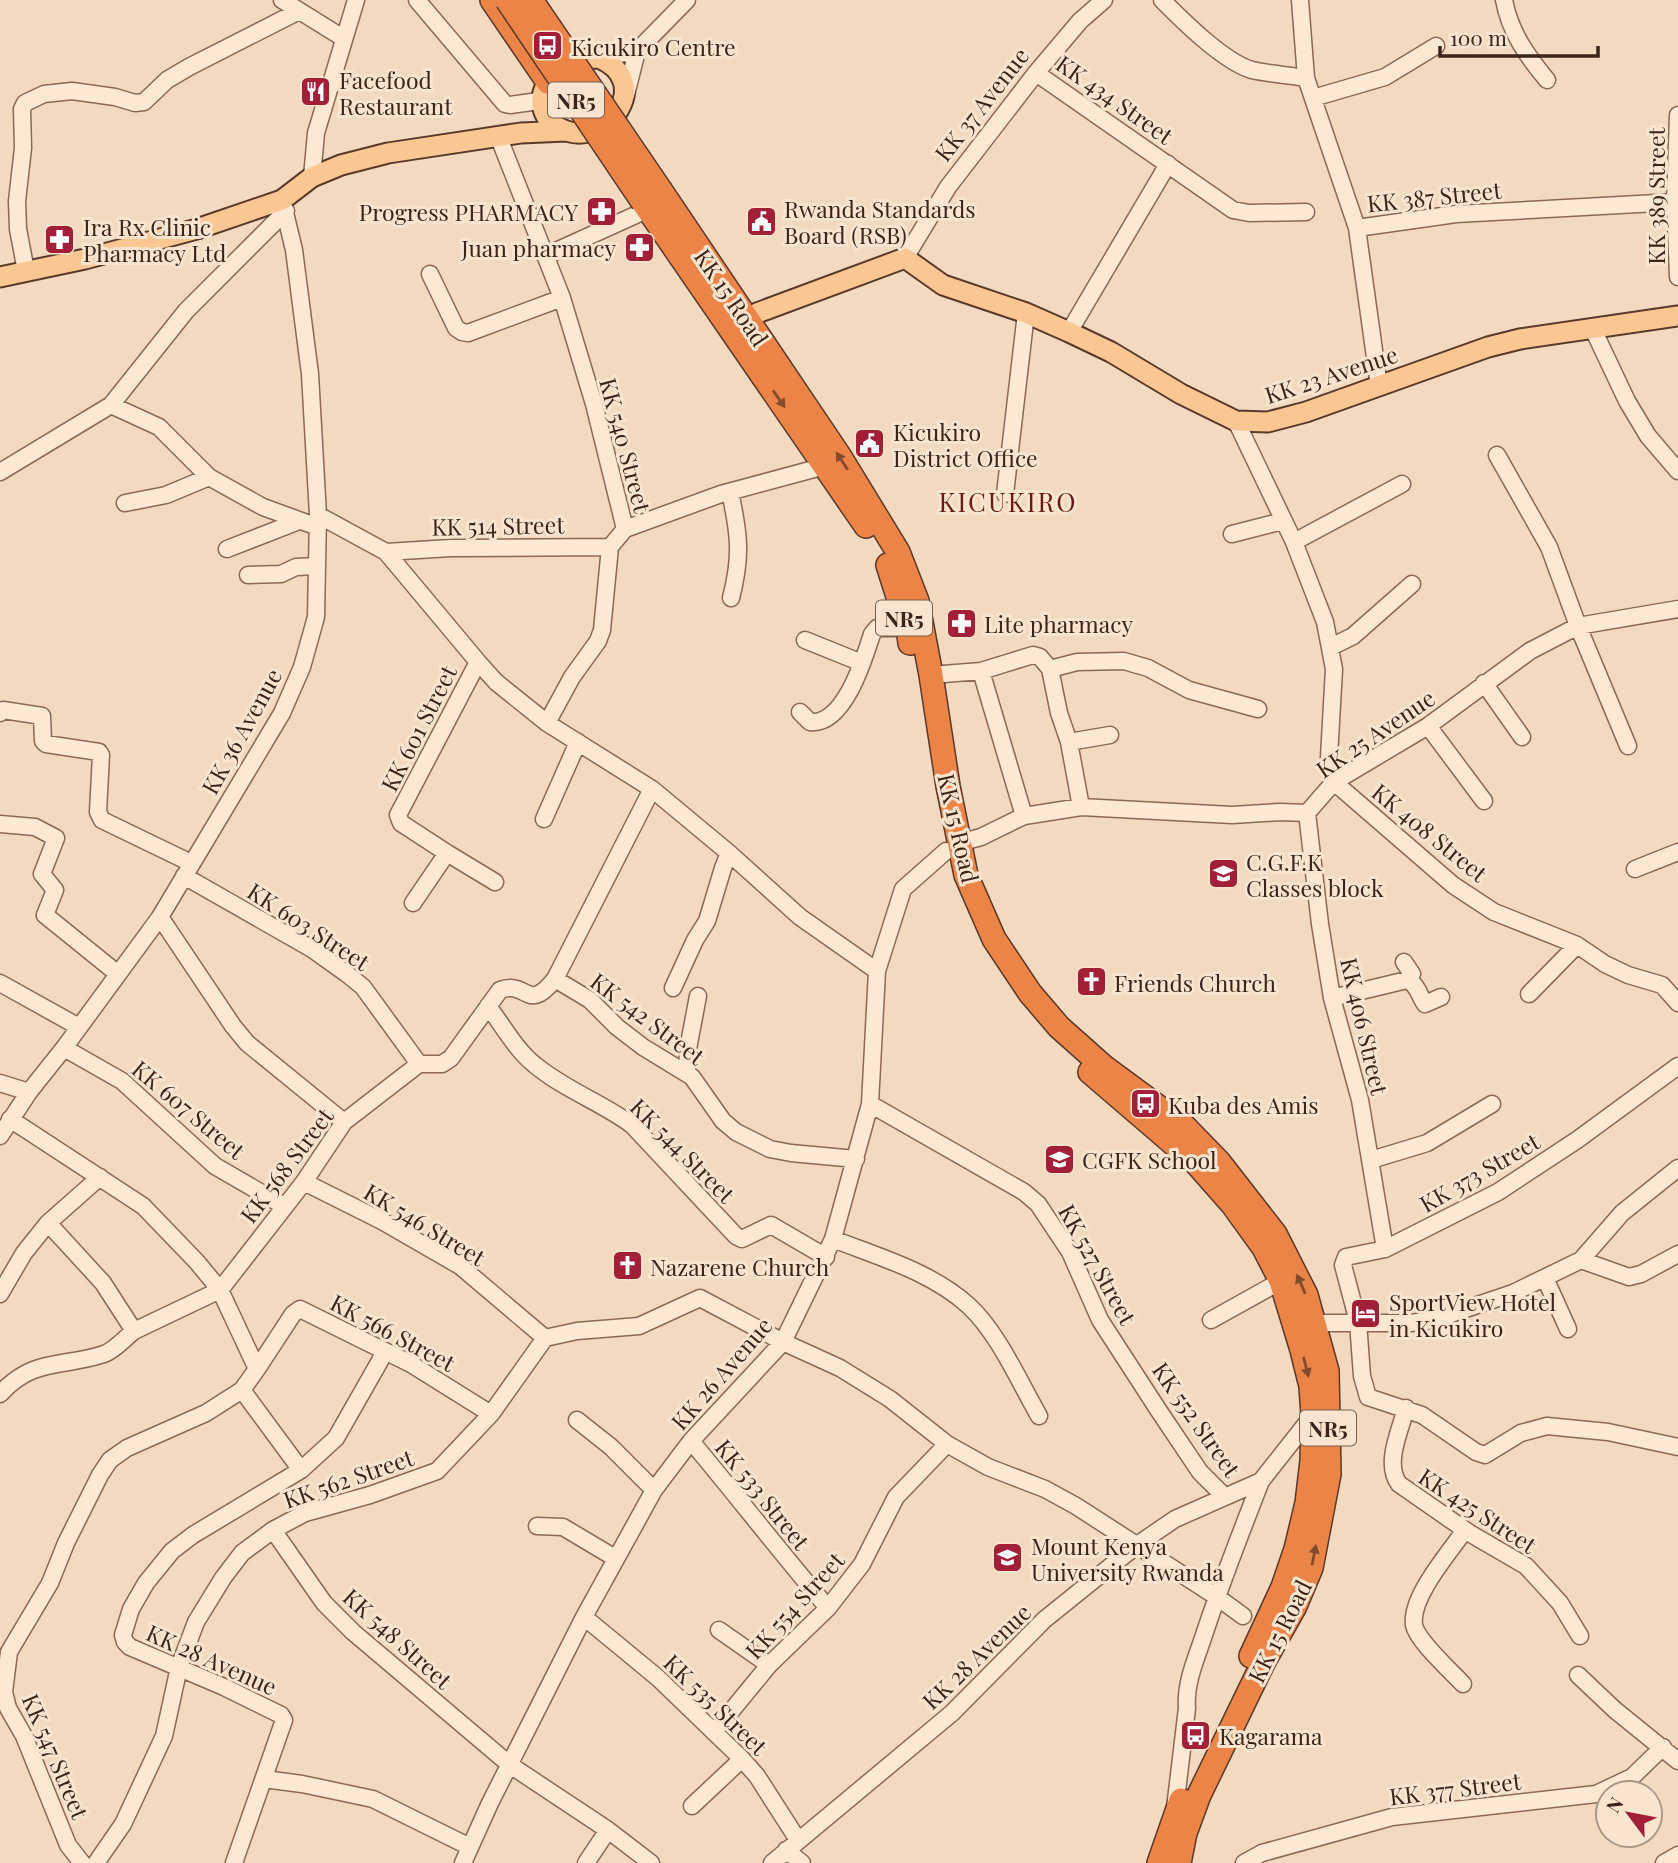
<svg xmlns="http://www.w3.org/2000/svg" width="1678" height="1863" font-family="'Playfair Display',serif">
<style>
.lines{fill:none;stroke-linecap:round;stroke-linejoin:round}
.minor-casing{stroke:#8d6855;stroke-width:19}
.major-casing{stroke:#5a382a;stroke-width:23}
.highway-casing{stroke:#5a382a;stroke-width:26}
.minor{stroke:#fce8d3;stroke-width:16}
.major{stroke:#fac692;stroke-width:19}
.highway{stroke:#eb8446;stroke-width:23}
.highway-bridge-casing{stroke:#5a382a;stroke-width:26;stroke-linecap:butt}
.highway-bridge{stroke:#eb8446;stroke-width:23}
.oneway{fill:#814b2c}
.labels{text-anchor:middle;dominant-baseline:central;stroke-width:6;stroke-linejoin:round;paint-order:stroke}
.shield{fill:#f9e5cf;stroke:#745f51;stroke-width:2}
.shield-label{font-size:21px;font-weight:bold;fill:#3b251b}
.poi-label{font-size:23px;fill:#3b251b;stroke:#f9e5cf;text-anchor:start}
.street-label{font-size:23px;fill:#3b251b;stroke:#f9e5cf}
.quarter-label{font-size:26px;letter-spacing:2px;fill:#6c1816;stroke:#f9e5cf}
</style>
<rect width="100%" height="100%" fill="#f2d9bf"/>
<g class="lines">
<defs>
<path id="minor" d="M282,0L343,38
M417,0L505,104L510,105L539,101
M1162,0C1183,21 1224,62 1252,70C1269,74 1288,75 1306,78
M1300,0L1306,78L1357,228
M1504,0C1510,32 1527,56 1547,80
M599,58L637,51
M1036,73L1233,210L1249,213L1306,212
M626,95L637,51L687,0
M1313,98L1385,77L1436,46
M1678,115L1675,202L1678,277
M499,138L562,298L594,404L625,529L610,547L602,630L598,641L572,677L547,723L652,789L729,853L800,917L877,971
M312,177L316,133L356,0
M545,256L640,213
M905,258L948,187L1036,73L1080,21L1104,0
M26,271L18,229L17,201L23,148L22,109L25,103L44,94L72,91L115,97L135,103L144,102L167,80L189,67L299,11
M430,274L456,328L462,332L468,333L562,298
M1592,327L1627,401L1648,436L1678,471
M1069,332L1168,164
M1379,386L1357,228L1456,214L1675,202
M111,405L186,311L286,211
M1236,421L1294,542L1325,622L1334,669L1329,757L1334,782L1453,885L1494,912L1577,945L1605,964L1628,975L1662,985L1678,1003
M1497,455L1549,547L1578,626L1628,746
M0,472L111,405L159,427L209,477
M730,492C739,533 742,556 731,598
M1005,494L1026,313
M125,503L166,495L209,477L263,507L318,527
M318,515L386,552L478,662L398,815L401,823L447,853L413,903
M625,529L721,494L825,466
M1232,534L1283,521
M1294,542L1402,484
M227,549L299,521
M386,552L451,548L610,547
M248,575L281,574L296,567L317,566
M805,640L862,663
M1331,647L1353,636L1412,584
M478,662L496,682L547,723
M1050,669L1077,662L1124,661L1148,668L1189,690L1258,709
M981,671L1024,816
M931,675L981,671L1033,655L1040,657L1050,669L1059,713L1069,742L1081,807
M1484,683L1522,737
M800,712L810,722C844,726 864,659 872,634L877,628H908
M0,713L3,710L42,716L43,741L46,744L99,752L101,755L98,812L102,820L191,863
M1428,726L1484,801
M1069,742L1110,735
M1307,813L1320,924L1332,998L1360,1100L1385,1249
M544,819L578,742
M0,824L35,827L56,838L42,874L55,890L45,915L118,974
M959,843L981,837L1024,816L1081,807L1232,815L1280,812L1307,813L1334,782L1428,726L1530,651L1578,626L1678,609
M447,853L495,882
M1635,869L1678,852
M184,876L312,949L347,974L363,987L419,1064
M160,917L233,1026L247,1043L344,1122
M1404,962L1412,974L1409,980
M555,979L590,1000L617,1027L643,1047L692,1077L723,1121L736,1132L770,1149L791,1153L856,1159
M0,983L79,1027
M673,988L695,940L707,921L723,868L729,853
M1529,994L1577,945
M1332,998L1407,980C1418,984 1419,996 1425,1004L1441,997
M488,1006C503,1026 516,1050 535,1065C565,1090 601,1102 632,1125L736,1236L742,1239L771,1225L826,1257
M64,1048L122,1081L215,1166L284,1206
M1678,1066L1577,1140L1498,1192L1385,1249L1346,1257L1343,1265L1358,1322L1362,1376L1368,1397L1422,1415L1476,1452L1485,1455L1521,1433L1547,1426L1608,1432L1678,1447
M687,1073L688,1049L698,996
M0,1083L29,1092
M870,1104L1024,1192L1038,1204L1070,1252L1100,1320L1159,1411L1200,1472L1224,1496
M10,1119L143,1206L197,1262L220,1290L257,1369L242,1390L301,1470L193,1535L172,1551L146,1583L131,1609L123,1635L125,1642L130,1647L224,1687L281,1715L284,1720L234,1863
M0,1136L29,1092L64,1048L160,917L282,713L302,667L316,617L318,515L310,374L294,250L282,200
M1371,1160L1427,1143L1492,1104
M304,1182L382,1221L460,1266L545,1338L577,1331L639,1326L700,1298L783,1342L840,1368L890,1399L947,1444
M48,1223L103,1283L134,1331L220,1290L304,1182L344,1122L419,1064H442L451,1058L500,990C528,980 527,1014 555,979L652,789
M833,1239C879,1257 932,1272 969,1306C998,1333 1019,1381 1039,1416
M1581,1260L1622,1213L1678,1168
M1545,1278L1568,1329
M0,1294L24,1253L48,1223L100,1177
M1211,1320L1281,1281
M1314,1323H1410L1433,1320L1513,1293L1581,1260L1629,1277L1641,1274L1678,1254
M257,1369L293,1314L300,1309L411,1364L491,1414
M0,1394C34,1357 62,1368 104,1354C115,1350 125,1338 134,1331
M1406,1408C1400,1431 1384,1464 1399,1484L1471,1534L1526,1566L1560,1603L1580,1636
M577,1420L611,1447L654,1490
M691,1441C737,1496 781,1553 828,1608
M301,1470L336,1438L385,1352
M537,1526L563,1527L615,1558
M273,1530L324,1603L353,1632L510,1765L608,1830L651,1863
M584,1617L658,1678L742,1759L757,1776L798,1840
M719,1630L769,1665
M1578,1675L1615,1710L1678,1761
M1463,1684C1451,1671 1417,1641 1414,1625C1410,1597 1449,1553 1465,1530
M714,1732L769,1665L828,1608L862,1564L896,1497L947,1444L988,1467L1045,1489L1076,1506L1217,1597L1243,1616
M264,1779L302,1784L373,1799L470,1847
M692,1806L742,1759
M1175,1808L1187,1708C1185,1683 1196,1659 1204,1635C1221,1583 1241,1532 1261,1481
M786,1850L802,1863
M82,1863L68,1845L24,1736L8,1708L4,1692L9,1652L50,1583L66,1543L100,1475L110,1460L127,1448L206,1413L242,1390
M96,1863L123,1824L164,1736L179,1667L196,1622L223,1578L242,1553L273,1530L305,1513L370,1495L437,1471L491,1414L545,1338
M463,1863L490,1803L584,1617L654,1490L691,1441L783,1342L833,1239L870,1104L877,971L903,889L946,851
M586,1863L608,1830
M772,1863L952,1713L1044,1620L1137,1545L1175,1519L1261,1481L1313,1415
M1244,1863L1262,1853L1392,1817L1596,1794L1632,1777L1663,1747
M1664,1863L1678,1855"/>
<path id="major" d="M599,58C655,82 607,148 564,130C557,127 550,124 547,118C527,84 570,57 599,58Z
M0,277L85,259L197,229L282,200L312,177L341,165L388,153L521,133L566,131
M757,313L905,258L943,285L1026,313L1069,332L1111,352L1181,394L1236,421L1268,422L1306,412L1488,347L1520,339L1678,316"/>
<path id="highway" d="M492,0L548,82
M661,191L840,457L898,552L917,601L931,675L948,786L966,875L994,939L1030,993L1059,1027L1104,1067L1184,1126L1219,1162L1275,1234L1306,1295L1327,1371L1329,1474L1311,1568L1295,1606L1264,1661L1199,1795L1185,1833L1179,1863
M643,202L866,526
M888,565L908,628L910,643
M1090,1072L1196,1163L1233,1205L1264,1248L1281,1281L1302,1350L1311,1386L1313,1415L1312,1461L1307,1503L1296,1549L1283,1587L1251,1656
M1159,1863L1181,1800"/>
</defs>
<!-- minor casing -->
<use href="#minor" class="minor-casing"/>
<!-- major casing -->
<use href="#major" class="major-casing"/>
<!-- highway casing -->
<use href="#highway" class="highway-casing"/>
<!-- minor -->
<use href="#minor" class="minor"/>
<!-- major -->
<use href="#major" class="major"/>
<!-- highway -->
<use href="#highway" class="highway"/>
<defs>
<path id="highway-bridge" d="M507,0L643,202
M531,0L661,191"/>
</defs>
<!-- highway-bridge casing -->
<use href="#highway-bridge" class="highway-bridge-casing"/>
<!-- highway-bridge -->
<use href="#highway-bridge" class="highway-bridge"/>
</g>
<!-- one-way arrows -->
<defs><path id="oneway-solid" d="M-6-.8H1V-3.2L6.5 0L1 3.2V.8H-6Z" transform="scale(1.75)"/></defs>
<g class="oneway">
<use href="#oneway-solid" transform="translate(779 399) rotate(55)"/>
<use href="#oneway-solid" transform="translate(842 461) rotate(-123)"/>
<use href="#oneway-solid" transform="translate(1301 1284) rotate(-114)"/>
<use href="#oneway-solid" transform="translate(1306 1367) rotate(76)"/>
<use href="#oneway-solid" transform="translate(1314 1555) rotate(-79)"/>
</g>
<!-- icons -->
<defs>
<symbol id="bus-square" viewBox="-11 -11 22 22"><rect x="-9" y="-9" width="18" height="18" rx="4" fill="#a31f38" stroke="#f9e5cf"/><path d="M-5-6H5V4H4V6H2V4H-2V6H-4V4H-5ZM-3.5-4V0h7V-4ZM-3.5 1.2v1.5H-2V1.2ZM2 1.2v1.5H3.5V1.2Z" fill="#fff"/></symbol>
<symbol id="restaurant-square" viewBox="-11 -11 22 22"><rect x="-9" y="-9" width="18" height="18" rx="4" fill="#a31f38" stroke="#f9e5cf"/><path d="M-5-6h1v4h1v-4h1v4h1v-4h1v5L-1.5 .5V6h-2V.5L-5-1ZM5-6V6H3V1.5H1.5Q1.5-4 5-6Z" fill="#fff"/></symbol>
<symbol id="pharmacy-square" viewBox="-11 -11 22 22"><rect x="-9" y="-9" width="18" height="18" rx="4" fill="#a31f38" stroke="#f9e5cf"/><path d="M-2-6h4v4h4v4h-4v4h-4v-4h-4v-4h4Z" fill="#fff"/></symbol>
<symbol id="civic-square" viewBox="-11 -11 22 22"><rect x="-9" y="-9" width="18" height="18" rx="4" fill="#a31f38" stroke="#f9e5cf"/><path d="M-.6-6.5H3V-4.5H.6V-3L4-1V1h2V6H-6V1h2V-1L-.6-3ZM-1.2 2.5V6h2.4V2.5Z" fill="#fff"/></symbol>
<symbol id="school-square" viewBox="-11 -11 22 22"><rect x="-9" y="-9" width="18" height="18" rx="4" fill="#a31f38" stroke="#f9e5cf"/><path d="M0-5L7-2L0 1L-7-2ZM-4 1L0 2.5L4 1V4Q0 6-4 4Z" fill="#fff"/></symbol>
<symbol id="church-square" viewBox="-11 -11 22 22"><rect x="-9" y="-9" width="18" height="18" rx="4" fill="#a31f38" stroke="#f9e5cf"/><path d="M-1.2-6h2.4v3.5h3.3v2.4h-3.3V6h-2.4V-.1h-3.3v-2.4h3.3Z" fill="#fff"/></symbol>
<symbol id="hotel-square" viewBox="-11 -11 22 22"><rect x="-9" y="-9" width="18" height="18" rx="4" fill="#a31f38" stroke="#f9e5cf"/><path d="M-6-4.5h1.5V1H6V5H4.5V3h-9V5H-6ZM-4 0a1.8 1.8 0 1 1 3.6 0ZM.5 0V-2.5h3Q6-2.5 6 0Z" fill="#fff"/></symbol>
<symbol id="university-square" viewBox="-11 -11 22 22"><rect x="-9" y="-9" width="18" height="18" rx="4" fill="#a31f38" stroke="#f9e5cf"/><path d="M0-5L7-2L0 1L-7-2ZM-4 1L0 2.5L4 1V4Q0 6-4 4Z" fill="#fff"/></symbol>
</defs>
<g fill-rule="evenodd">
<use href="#bus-square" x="530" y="28" width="35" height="35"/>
<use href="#restaurant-square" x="298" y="74" width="35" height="35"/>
<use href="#pharmacy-square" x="584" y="194" width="35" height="35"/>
<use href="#civic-square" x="744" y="204" width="35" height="35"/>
<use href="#pharmacy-square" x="42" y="222" width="35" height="35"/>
<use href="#pharmacy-square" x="622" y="230" width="35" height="35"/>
<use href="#civic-square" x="852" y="426" width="35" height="35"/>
<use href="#pharmacy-square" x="944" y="606" width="35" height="35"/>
<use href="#school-square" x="1206" y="856" width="35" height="35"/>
<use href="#church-square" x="1074" y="964" width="35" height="35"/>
<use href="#bus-square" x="1128" y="1086" width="35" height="35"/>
<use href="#school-square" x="1042" y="1142" width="35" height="35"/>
<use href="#church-square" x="610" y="1248" width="35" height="35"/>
<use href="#hotel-square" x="1348" y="1296" width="35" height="35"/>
<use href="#university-square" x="990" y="1540" width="35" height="35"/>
<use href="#bus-square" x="1178" y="1718" width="35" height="35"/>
</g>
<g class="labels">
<!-- shield labels -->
<g class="shield">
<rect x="548" y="82.5" width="56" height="35" rx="5"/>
<rect x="876" y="600.5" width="56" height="35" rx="5"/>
<rect x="1300" y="1410.5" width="56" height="35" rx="5"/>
</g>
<g class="shield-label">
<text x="576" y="100">NR5</text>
<text x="904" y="618">NR5</text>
<text x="1328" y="1428">NR5</text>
</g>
<!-- poi labels -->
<g class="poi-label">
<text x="571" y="46">Kicukiro Centre</text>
<text x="339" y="79">Facefood<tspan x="339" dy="26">Restaurant</tspan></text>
<text x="784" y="208">Rwanda Standards<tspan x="784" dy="26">Board (RSB)</tspan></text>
<text x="578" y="211" text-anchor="end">Progress PHARMACY</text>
<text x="83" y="226">Ira Rx Clinic<tspan x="83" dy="26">Pharmacy Ltd</tspan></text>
<text x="616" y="247" text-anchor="end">Juan pharmacy</text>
<text x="893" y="431">Kicukiro<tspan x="893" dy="26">District Office</tspan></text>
<text x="984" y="623">Lite pharmacy</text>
<text x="1246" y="861">C.G.F.K<tspan x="1246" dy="26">Classes block</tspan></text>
<text x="1114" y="982">Friends Church</text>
<text x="1168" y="1104">Kuba des Amis</text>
<text x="1082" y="1159">CGFK School</text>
<text x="650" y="1266">Nazarene Church</text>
<text x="1389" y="1301">SportView Hotel<tspan x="1389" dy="26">in Kicukiro</tspan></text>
<text x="1031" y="1545">Mount Kenya<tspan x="1031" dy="26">University Rwanda</tspan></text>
<text x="1219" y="1735">Kagarama</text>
</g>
<!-- street labels -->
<g class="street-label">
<text transform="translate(1115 99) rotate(35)">KK 434 Street</text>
<text transform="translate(981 104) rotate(-52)">KK 37 Avenue</text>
<text transform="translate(1434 196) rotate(-6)">KK 387 Street</text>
<text transform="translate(1655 196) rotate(-90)">KK 389 Street</text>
<text transform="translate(732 297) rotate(56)">KK 15 Road</text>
<text transform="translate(1331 374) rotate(-18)">KK 23 Avenue</text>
<text transform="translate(626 445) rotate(75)">KK 540 Street</text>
<text transform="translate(498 525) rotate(-1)">KK 514 Street</text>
<text transform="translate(418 728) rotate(-63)">KK 601 Street</text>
<text transform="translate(241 731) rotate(-61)">KK 36 Avenue</text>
<text transform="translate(1375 733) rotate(-34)">KK 25 Avenue</text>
<text transform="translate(959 828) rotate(77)">KK 15 Road</text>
<text transform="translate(1430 832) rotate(39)">KK 408 Street</text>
<text transform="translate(309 926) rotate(33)">KK 603 Street</text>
<text transform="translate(648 1018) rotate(37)">KK 542 Street</text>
<text transform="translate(1365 1026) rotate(77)">KK 406 Street</text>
<text transform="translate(189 1109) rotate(40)">KK 607 Street</text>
<text transform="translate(683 1150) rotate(45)">KK 544 Street</text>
<text transform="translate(286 1165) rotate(-53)">KK 568 Street</text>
<text transform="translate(1479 1172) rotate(-30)">KK 373 Street</text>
<text transform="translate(425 1224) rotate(31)">KK 546 Street</text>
<text transform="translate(1098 1264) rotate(61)">KK 527 Street</text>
<text transform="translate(393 1332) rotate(28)">KK 566 Street</text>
<text transform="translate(721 1373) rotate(-49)">KK 26 Avenue</text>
<text transform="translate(1197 1419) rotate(55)">KK 552 Street</text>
<text transform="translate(348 1478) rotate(-19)">KK 562 Street</text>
<text transform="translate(763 1494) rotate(51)">KK 533 Street</text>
<text transform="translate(1478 1510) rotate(33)">KK 425 Street</text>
<text transform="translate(794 1605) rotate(-48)">KK 554 Street</text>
<text transform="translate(1279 1631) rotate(-63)">KK 15 Road</text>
<text transform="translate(398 1638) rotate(42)">KK 548 Street</text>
<text transform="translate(976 1656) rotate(-44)">KK 28 Avenue</text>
<text transform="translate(212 1659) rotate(24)">KK 28 Avenue</text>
<text transform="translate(716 1704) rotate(44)">KK 535 Street</text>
<text transform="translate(56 1756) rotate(67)">KK 547 Street</text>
<text transform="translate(1455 1788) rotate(-7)">KK 377 Street</text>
</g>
<!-- quarter labels -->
<g class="quarter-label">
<text x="1008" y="501">KICUKIRO</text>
</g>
</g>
<!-- north arrow -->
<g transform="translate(1629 1814) rotate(302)"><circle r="33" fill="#f9e5cf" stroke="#ad9887" stroke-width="2"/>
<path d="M0-5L12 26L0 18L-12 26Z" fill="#a31f38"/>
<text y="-10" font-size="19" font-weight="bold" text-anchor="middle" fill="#3b251b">N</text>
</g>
<!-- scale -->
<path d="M1440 46v10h158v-10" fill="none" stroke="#3b251b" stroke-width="3.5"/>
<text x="1450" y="46" font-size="21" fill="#3b251b" stroke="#f9e5cf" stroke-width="5" paint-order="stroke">100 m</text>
</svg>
